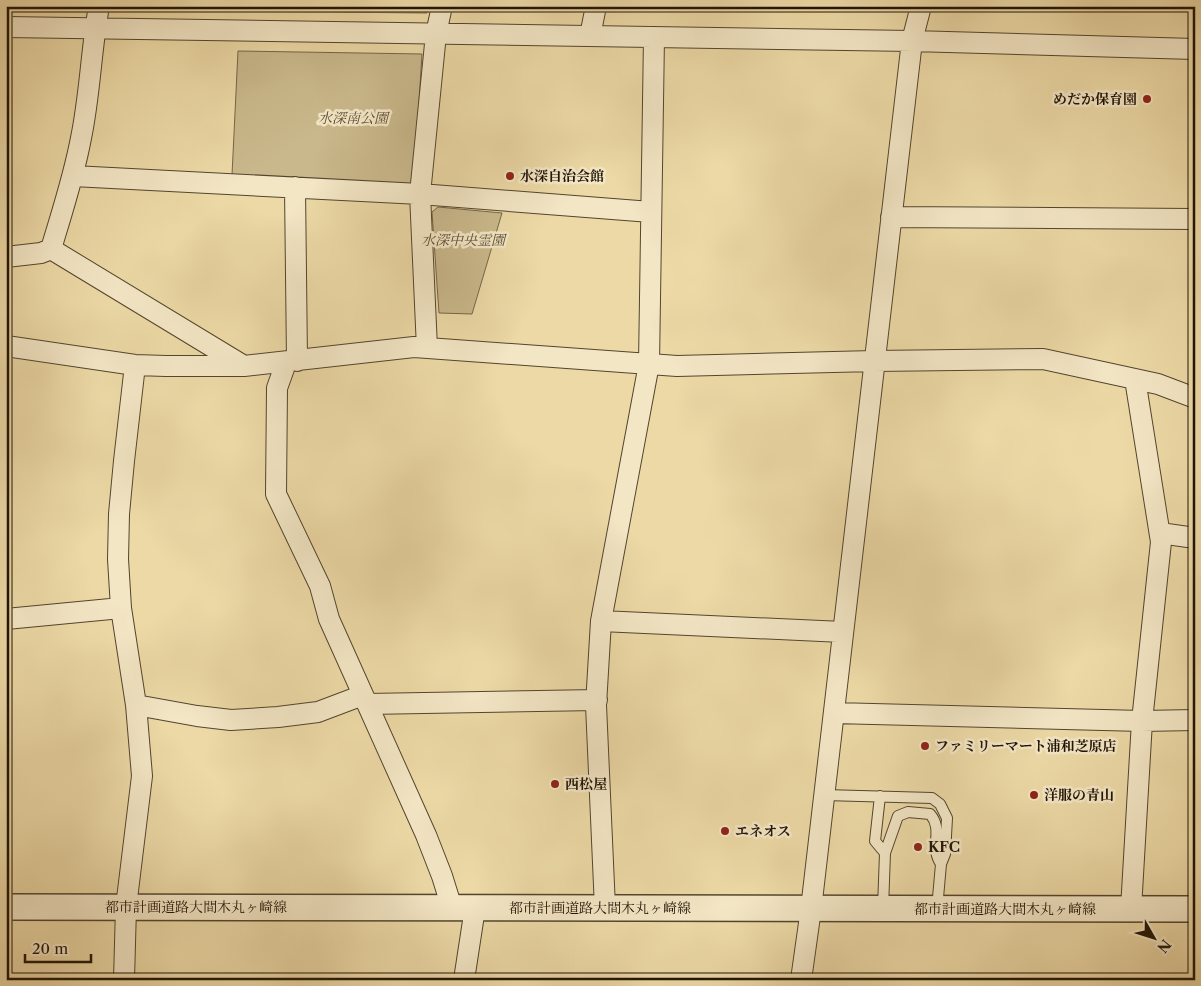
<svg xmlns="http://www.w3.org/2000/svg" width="1201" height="986" font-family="'Libre Caslon Text','Noto Serif JP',serif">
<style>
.green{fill:#c9b88b;stroke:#746648}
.water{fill:#a79670;stroke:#716246}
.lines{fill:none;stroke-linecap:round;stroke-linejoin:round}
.shore{stroke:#64553b;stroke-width:1}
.service-casing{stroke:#53452e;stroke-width:12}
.minor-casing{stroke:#53452e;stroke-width:22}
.tertiary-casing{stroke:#53452e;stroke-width:28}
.service{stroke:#f3e6c5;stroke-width:10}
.minor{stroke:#f3e6c5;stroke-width:20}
.tertiary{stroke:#f3e6c5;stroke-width:25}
.poi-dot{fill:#8f2418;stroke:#f3e6c5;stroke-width:2}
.labels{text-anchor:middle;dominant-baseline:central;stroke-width:5;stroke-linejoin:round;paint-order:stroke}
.poi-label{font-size:14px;font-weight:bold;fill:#201406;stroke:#f3e6c5;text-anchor:start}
.park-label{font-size:14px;font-style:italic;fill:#5b4d35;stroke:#f3e6c5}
.street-label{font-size:14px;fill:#201406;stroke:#f3e6c5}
</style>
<rect width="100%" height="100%" fill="#ecd9a6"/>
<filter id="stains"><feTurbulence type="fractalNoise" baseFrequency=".004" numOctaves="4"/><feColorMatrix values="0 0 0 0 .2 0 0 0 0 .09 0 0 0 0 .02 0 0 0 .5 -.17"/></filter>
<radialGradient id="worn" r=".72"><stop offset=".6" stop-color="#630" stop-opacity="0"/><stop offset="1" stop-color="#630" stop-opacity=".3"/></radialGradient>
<!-- green -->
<path class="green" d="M238,51L422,54L414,182L407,186L232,175Z
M438,207L502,213L472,314L439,313L432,212Z"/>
<!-- water -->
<path class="water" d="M112,6H428L427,13L112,10Z"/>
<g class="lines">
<!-- shore -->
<path class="shore" d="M235,6L421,8L423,6"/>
<defs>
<path id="service" d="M824,795L932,798L940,804L947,818L945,854L941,864L937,909
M880,796L875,841L885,853
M883,908L885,853L898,816L908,812L930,814C944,830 929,847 941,864"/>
<path id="minor" d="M6,27L912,41L1195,49
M590,36L596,6
M73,176L420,194L651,212
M295,187L297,361
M891,217L1195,219
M51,249C62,212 74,176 81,138C90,95 91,50 99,6
M6,257L41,253L51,249L244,366
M6,346L135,365L166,366H244L414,347L677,366L874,361L1043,359L1158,384L1195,398
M427,348L420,194L436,34L442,6
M286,363L277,388L276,494L320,586L329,619L426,835L442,876L452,908
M1160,533L1195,538
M6,619L121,608
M601,621L843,632
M367,704L597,700
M136,705L197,716L231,720L278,717L318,712L363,695
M834,713L1142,721L1195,720
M605,908L596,705L601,621L649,364L654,37
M1131,909L1142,721L1161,542L1135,379
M124,980L126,907L142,776L136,705L121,608L118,559L119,514L124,461L135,365
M464,980L475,908
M801,980L811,909L912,41L921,6"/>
<path id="tertiary" d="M6,907L1195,909"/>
</defs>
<!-- service casing -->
<use href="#service" class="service-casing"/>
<!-- minor casing -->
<use href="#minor" class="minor-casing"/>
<!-- tertiary casing -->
<use href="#tertiary" class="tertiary-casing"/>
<!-- service -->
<use href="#service" class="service"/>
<!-- minor -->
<use href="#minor" class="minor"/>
<!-- tertiary -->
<use href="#tertiary" class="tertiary"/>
</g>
<!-- markers -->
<g class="poi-dot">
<circle cx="1147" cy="99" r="5"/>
<circle cx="510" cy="176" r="5"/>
<circle cx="925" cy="746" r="5"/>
<circle cx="555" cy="784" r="5"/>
<circle cx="1034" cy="795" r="5"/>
<circle cx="725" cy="831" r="5"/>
<circle cx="918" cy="847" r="5"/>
</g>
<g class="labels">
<!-- poi labels -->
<g class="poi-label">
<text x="1137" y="99" text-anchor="end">めだか保育園</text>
<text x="520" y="176">水深自治会館</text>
<text x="935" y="746">ファミリーマート浦和芝原店</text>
<text x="565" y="784">西松屋</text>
<text x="1044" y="795">洋服の青山</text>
<text x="735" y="831">エネオス</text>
<text x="928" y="847">KFC</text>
</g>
<!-- park labels -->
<g class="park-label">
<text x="353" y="118">水深南公園</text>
<text x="463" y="240">水深中央霊園</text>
</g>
<!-- street labels -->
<g class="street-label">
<text x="196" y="907">都市計画道路大間木丸ヶ崎線</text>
<text x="600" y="908">都市計画道路大間木丸ヶ崎線</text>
<text x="1005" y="909">都市計画道路大間木丸ヶ崎線</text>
</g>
</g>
<!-- margin -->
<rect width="1201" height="986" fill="none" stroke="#ecd9a6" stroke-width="25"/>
<rect x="8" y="8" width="1186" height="971" fill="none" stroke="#201406" stroke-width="2.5"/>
<rect x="12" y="12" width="1176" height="961" fill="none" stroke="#201406"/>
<!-- north arrow -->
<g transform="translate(1154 938) rotate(129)" stroke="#f3e6c5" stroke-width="4" paint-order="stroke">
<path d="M0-4L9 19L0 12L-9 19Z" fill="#201406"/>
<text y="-8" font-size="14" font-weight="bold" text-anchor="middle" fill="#201406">N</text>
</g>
<!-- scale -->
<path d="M25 954v8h66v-8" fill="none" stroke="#201406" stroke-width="2.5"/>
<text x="32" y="954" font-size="15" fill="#201406" stroke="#f3e6c5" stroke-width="4" paint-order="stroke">20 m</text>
<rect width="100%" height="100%" filter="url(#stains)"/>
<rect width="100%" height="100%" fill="url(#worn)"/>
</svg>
